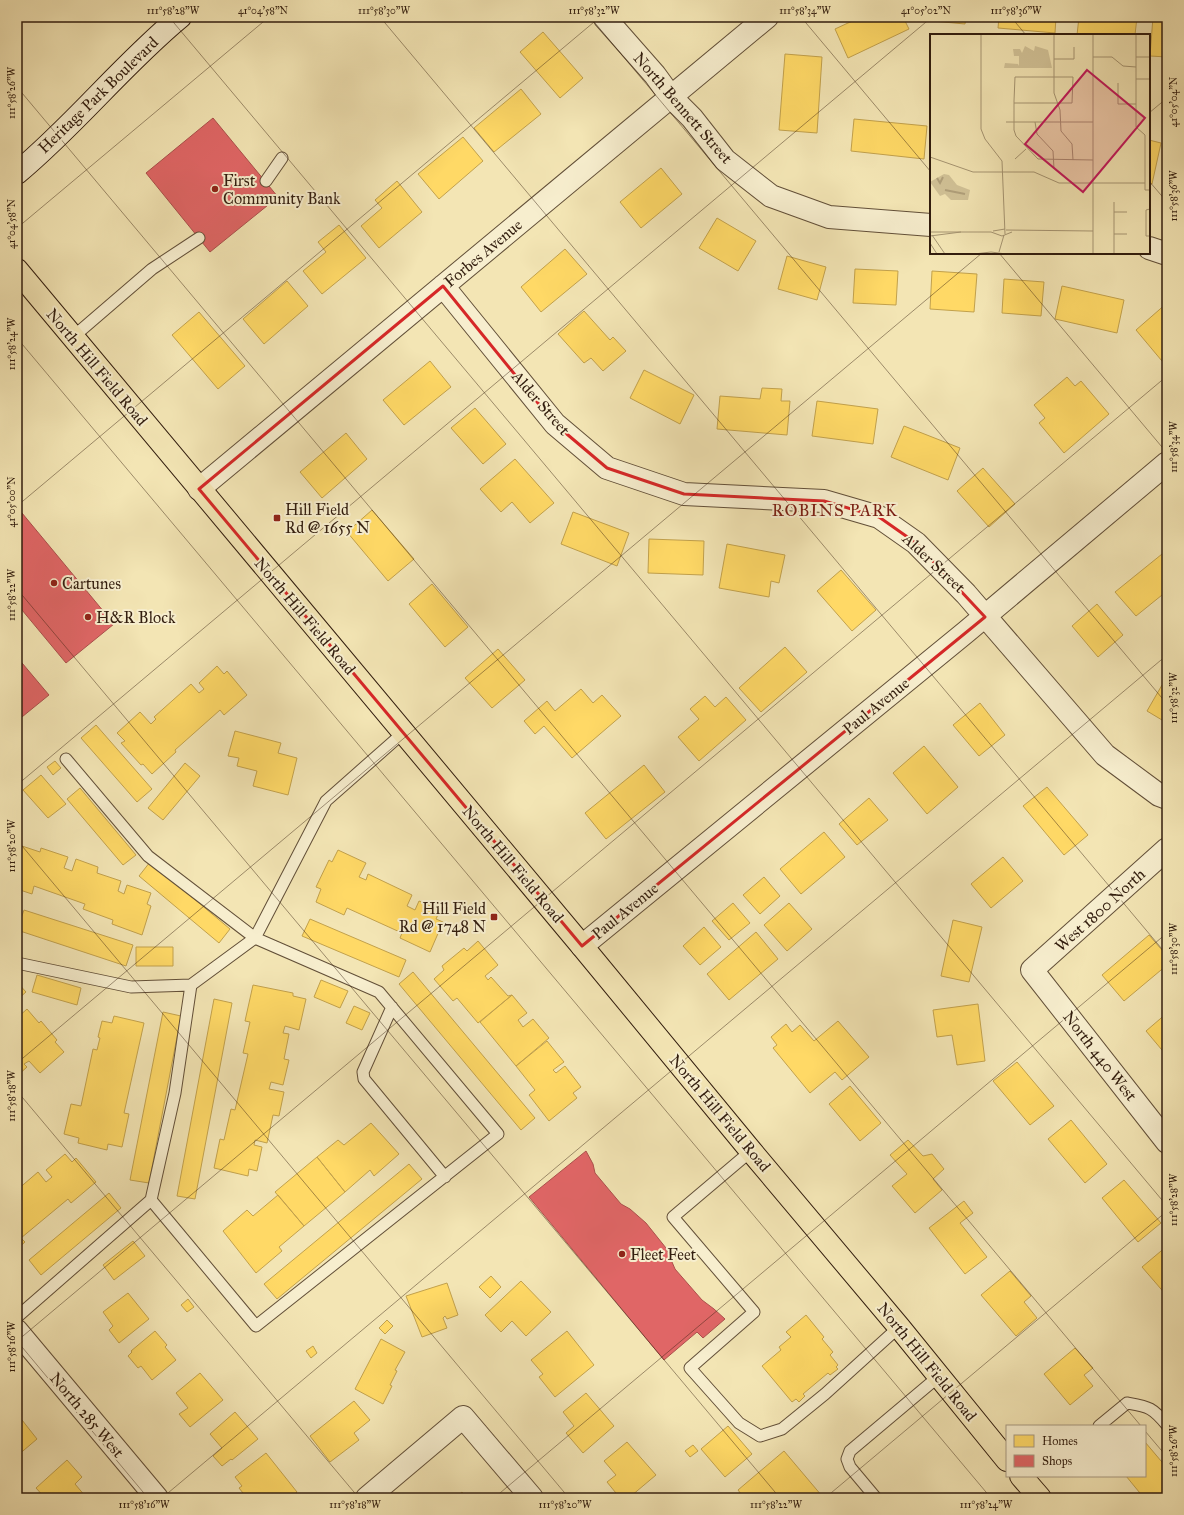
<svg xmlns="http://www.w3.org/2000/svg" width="1184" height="1515" font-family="'IM FELL Great Primer',serif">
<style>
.homes{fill:#ffd966;stroke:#c2a14c}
.shops{fill:#e06666;stroke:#ac504c}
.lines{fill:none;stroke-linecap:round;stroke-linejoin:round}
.lane-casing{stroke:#624f38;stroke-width:13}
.street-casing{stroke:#624f38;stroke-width:24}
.secondary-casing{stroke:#321d0e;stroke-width:24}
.primary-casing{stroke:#321d0e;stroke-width:24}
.lane{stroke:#f7eece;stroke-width:11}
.street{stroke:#f7eece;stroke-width:22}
.secondary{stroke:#f7eece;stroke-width:22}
.primary{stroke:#f3e5b4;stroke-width:22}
.marked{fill:none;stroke:#d62828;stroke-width:3;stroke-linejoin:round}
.ticks{fill:none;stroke:#321d0e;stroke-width:1;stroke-opacity:0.45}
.poi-dot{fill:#8f2418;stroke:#f7eece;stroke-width:1.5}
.labels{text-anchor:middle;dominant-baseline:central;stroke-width:4;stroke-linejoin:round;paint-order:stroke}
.street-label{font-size:16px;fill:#321d0e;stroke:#f7eece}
.poi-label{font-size:16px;fill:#321d0e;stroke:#f7eece;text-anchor:start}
.neighbourhood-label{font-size:17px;letter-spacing:1px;fill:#7a1f14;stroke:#f7eece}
.inset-river{fill:none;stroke:#b1a17c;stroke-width:2}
.inset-road{fill:none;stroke:#a69572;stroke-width:1}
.view{fill:#c2185b;fill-opacity:0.15;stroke:#c2185b;stroke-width:2}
.inset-edge{fill:none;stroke:#321d0e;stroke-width:2}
.neatline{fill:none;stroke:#321d0e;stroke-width:1.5}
.ticks-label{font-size:10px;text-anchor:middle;fill:#321d0e}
</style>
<rect width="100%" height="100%" fill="#f3e5b4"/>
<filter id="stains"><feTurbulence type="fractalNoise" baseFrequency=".005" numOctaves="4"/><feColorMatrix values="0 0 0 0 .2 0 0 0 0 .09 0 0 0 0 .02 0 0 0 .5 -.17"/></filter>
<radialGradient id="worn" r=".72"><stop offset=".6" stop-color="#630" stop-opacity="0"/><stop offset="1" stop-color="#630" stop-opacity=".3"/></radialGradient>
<!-- homes -->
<path class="homes" d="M861,17H903L909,29L848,58L835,29Z
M922,17H966L965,24L922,20Z
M999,17H1056L1055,33L998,28Z
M1079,17H1137L1135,35H1077Z
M1153,17H1167V57L1150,56Z
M543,32L583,78L560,98L520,52Z
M785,54L822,57L817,133L779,130Z
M521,89L541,114L494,152L474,128Z
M854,119L927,126L924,159L851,151Z
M463,137L483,161L439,199L418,174Z
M1149,140L1161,143L1152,184H1149Z
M661,168L682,194L641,228L620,202Z
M397,181L422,212L379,248L361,226L382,208L375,200Z
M717,218L756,241L738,271L699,248Z
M339,225L366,258L322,294L303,271L326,252L318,242Z
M565,249L587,274L541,312L521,287Z
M787,256L826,267L817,300L778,289Z
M855,269L898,271L896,305L853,303Z
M932,271L977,274L974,312L930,309Z
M1004,279L1044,282L1041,316L1002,313Z
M287,281L308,306L264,344L243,319Z
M1062,286L1124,300L1117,333L1055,319Z
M1167,303V367L1136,330Z
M584,311L610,340L613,337L626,351L603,371L591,358L584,363L558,334Z
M199,312L245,366L218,389L172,335Z
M430,361L451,387L404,425L383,400Z
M644,370L694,395L680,424L630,398Z
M1067,377L1075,386L1081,381L1109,414L1064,453L1039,423L1045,418L1034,405Z
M762,388L782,389L781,401H790L787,435L717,429L720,396L760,399Z
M817,401L878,409L873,444L812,436Z
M475,408L506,444L483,464L451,428Z
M904,426L960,448L948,480L891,457Z
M346,433L367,459L322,498L300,472Z
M515,459L554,503L530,523L512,502L501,512L480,489Z
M983,468L1015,504L989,527L957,491Z
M372,510L414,559L388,581L347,532Z
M573,512L629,533L617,566L561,544Z
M649,539L704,541L703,575L648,573Z
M727,544L785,555L779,583L771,581L769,597L719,588Z
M1167,550V591L1136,616L1115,592Z
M841,570L876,610L852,631L817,591Z
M432,584L468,627L445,647L409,604Z
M1097,604L1123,635L1098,657L1072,626Z
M785,647L807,672L761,712L739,688Z
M498,649L525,680L492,708L465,678Z
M217,666L224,674L227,671L247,695L224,715L220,710L175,750L176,752L152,774L143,764L141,765L121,743L125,741L117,733L140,712L151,724L156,719L154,717L191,684L199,693L204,689L199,683Z
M1162,685L1167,688V723L1147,711Z
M581,689L593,703L602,695L621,716L572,758L544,726L535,734L524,721L547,701L555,711Z
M705,696L715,707L726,697L746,720L699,761L678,737L699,719L690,709Z
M980,703L1005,735L979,756L953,725Z
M96,725L152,789L137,802L81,738Z
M235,731L281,743L278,753L297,758L288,795L253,786L257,771L237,766L239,758L228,756Z
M924,746L958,787L927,814L893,773Z
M55,761L61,768L53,775L47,767Z
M185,763L200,776L163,820L148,808Z
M644,765L665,792L606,839L585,813Z
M41,775L66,804L48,818L23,790Z
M1047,787L1088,835L1064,855L1023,806Z
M80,788L136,855L123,865L67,799Z
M869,798L888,820L857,845L839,824Z
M824,832L845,857L801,894L780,869Z
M19,845L40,852L41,848L68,857L64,868L72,871L76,859L98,867L97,873L121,881L118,891L124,894L127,885L151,893L147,904L151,906L142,935L112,924L113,920L83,909L85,904L34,886L32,894L17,889V853Z
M338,850L366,863L359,877L366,880L368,874L412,895L407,906L415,910L419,901L440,910L436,919L443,922L430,952L400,938L402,933L347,908L344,915L316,902L321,889L316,887L329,860L332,862Z
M1003,857L1023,881L991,908L971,884Z
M150,862L230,929L219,943L139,876Z
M764,877L780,896L760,914L743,895Z
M733,903L750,923L729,940L712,921Z
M789,903L812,929L787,951L764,925Z
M24,910L133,945L126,966L17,930Z
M310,919L406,960L399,977L302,936Z
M953,920L982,927L969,982L941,976Z
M704,927L721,947L700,965L683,946Z
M756,932L778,959L729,1000L707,974Z
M1149,935L1167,956V965L1124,1001L1102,975Z
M478,941L498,965L485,976L488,980L491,977L508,996L512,995L478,1023L457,998L453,1001L434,979L444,970L442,966L464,948L467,951Z
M136,947H173V966H136Z
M413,972L535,1118L521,1130L399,984Z
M37,975L81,988L77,1005L32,992Z
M321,980L348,991L340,1008L314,997Z
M17,982L26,992L17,1000Z
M253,985L293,993V996L306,999L299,1030L285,1026L283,1033L289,1034L284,1059L289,1060L283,1085L271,1082L269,1089L284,1092L279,1116L273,1115L267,1143L255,1140L254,1145L262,1147L257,1171L249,1169L248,1176L214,1168L220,1139L224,1140L231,1109L235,1110L248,1054L243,1053L250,1022L245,1021Z
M512,995L527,1013L518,1020L523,1027L533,1019L549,1038L516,1066L480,1022Z
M214,999L232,1003L195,1199L177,1196Z
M978,1004L985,1061L957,1065L952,1035L937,1037L933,1010Z
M354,1006L370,1013L362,1030L346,1023Z
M27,1009L39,1023L41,1021L57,1040L55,1042L64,1052L40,1073L29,1061L24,1064L27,1067L17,1076V1018Z
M163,1012L181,1016L149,1183L130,1180Z
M1167,1013V1056L1146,1031Z
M114,1016L144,1023L124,1113L129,1114L122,1147L108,1144L107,1150L78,1143L79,1138L64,1134L71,1104L81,1106L93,1049L97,1050L100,1038L98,1037L102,1021L112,1023Z
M838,1021L869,1057L842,1080L835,1072L810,1093L773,1048L777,1045L771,1037L786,1024L792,1032L800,1025L814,1041Z
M547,1041L564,1062L553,1070L556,1073L565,1066L581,1087L573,1093L577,1098L549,1121L529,1095L535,1090L516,1066Z
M1017,1062L1054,1106L1030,1125L993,1081Z
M850,1086L881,1123L860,1141L829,1104Z
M1071,1120L1107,1164L1085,1183L1048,1139Z
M371,1123L399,1154L374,1176L370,1170L345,1192L317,1157L338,1140L344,1145Z
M908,1140L923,1156L932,1154L944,1169L933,1179L942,1190L915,1213L892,1186L907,1174L890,1155Z
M65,1154L72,1162L76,1158L96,1182L71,1203L68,1199L21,1238L25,1242L17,1249V1190L38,1172L46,1182L52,1177L46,1170Z
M317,1157L345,1192L304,1226L275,1192Z
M409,1164L422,1179L277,1299L264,1284Z
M1124,1180L1161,1223L1138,1242L1102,1198Z
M109,1193L121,1208L41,1275L29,1260Z
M278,1195L304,1226L279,1247L282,1251L256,1273L223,1231L247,1210L253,1216Z
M964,1201L973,1213L960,1223L987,1257L965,1274L929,1228Z
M133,1241L145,1256L114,1280L103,1265Z
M1167,1246V1296L1142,1267Z
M1010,1271L1031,1296L1024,1302L1037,1318L1016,1336L981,1295Z
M491,1276L501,1287L490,1298L479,1287Z
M521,1281L551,1312L526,1336L512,1321L501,1332L485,1315Z
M447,1283L458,1315L447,1319L445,1316L443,1318L447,1328L422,1337L406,1296Z
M128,1293L149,1319L119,1343L109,1330L113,1326L103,1312Z
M188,1299L194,1307L187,1312L181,1305Z
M806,1315L824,1337L822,1339L833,1352L830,1355L838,1365L836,1367L838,1369L830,1375L828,1373L803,1394L805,1396L799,1402L796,1399L792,1402L762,1366L781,1350L779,1347L791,1337L786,1332Z
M387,1320L393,1326L385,1334L379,1328Z
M155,1331L167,1345L165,1347L176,1360L152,1380L141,1366L138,1368L128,1356L132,1352L131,1351Z
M567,1331L594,1365L555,1397L539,1377L543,1374L531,1360Z
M381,1339L405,1352L395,1370L397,1371L390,1385L392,1386L383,1404L355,1389Z
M313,1346L317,1353L311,1358L306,1351Z
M1075,1348L1093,1368L1084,1375L1093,1386L1070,1405L1044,1374Z
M200,1373L223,1400L190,1427L179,1414L188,1408L176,1393Z
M586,1393L614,1426L583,1453L566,1433L574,1426L563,1412Z
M354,1401L370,1420L354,1433L359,1440L330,1462L310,1436Z
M235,1412L258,1439L232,1460L231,1459L222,1466L213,1456L222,1448L210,1434Z
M17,1419L19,1422L22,1420L37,1439L17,1456Z
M728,1426L752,1454L725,1477L701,1449Z
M627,1442L656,1475L631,1496L630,1495L626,1498H620L607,1482L616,1475L604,1461Z
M1145,1442L1167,1468V1498H1144L1126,1476H1145Z
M693,1445L698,1451L690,1457L685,1451Z
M784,1451L822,1496L820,1498H744L738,1490Z
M266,1453L297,1492L290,1498H247L239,1488L242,1486L235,1477Z
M67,1460L82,1477L75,1484L86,1497L45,1498L36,1488Z
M462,1492L467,1498H455Z"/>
<!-- shops -->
<path class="shops" d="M213,118L278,197L210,252L146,173Z
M17,507L114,624L66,663L17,604Z
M17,657L49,695L17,721Z
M586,1151L593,1164L595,1173L621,1204L630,1209L646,1223L666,1248L675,1269L702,1300L714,1309L725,1319L703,1338L697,1332L664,1360L529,1197Z"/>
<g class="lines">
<defs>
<path id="lane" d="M266,181L282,158
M73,337L152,269L199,238
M66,759L148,856L255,938L379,992L498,1134L256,1326L151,1200
M17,963L131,987L191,985
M392,1007L363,1072L364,1079L445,1177
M751,1151L673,1217L754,1312L690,1368L739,1423L760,1436L782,1429L825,1394L899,1327
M17,1317L151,1200L175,1093L191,985L255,938L326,801L403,733
M1099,1426L1127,1403C1149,1407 1152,1407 1167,1425
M876,1498L850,1467L847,1459L850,1451L938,1377"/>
<path id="street" d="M604,17L655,75L671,97L692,118L725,160L771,196L829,217L931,225
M1149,248L1167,254
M443,286L555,424L607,468L684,494L824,501L879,517L916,543L966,594L1105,755L1159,795L1167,798
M199,489L767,17
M1167,849L1032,970L1167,1142
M582,946L966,632L1167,463
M17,1331L157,1498
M367,1498L463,1417L532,1498"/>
<path id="secondary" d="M17,173C75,125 122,65 180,17"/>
<path id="primary" d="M17,270L582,946L751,1151L899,1327L1007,1460
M1021,1476L1040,1498"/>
</defs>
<!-- lane casing -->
<use href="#lane" class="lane-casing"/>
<!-- street casing -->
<use href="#street" class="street-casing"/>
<!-- secondary casing -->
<use href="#secondary" class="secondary-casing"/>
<!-- primary casing -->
<use href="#primary" class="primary-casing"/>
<!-- lane -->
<use href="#lane" class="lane"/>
<!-- street -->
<use href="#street" class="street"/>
<!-- secondary -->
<use href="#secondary" class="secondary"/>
<!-- primary -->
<use href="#primary" class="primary"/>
</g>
<!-- marked area -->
<path class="marked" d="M443,286L555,424L607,468L684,494L824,501L879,517L916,543L985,617L582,946L199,489Z"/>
<!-- ticks -->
<path class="ticks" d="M169,17L1167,1206M380,17L1167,955M590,17L1167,704M801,17L931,172M1011,17L1026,35M17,87L1141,1426M1149,113L1167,98M1149,181L1167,202M17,228L269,17M999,253L1167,453M17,338L991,1498M17,506L600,17M17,589L780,1498M17,785L932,17M17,840L569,1498M17,1063L982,253M17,1091L359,1498M17,1341L148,1498M17,1341L1167,376M1145,1431L1167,1457M162,1498L1167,655M494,1498L1167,933M825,1498L1167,1211M1157,1498L1167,1490"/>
<!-- markers -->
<g class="poi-dot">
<circle cx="215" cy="189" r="4"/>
<rect x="273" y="514" width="8" height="8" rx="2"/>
<circle cx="54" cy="583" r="4"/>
<circle cx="88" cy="617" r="4"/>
<rect x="490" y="913" width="8" height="8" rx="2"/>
<circle cx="622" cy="1254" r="4"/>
</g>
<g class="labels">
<!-- street labels -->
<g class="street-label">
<text transform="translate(98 95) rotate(-44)">Heritage Park Boulevard</text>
<text transform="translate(683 108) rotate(49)">North Bennett Street</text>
<text transform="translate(483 253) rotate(-40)">Forbes Avenue</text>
<text transform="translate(97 367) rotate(50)">North Hill Field Road</text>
<text transform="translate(541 403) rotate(49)">Alder Street</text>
<text transform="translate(934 563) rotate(43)">Alder Street</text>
<text transform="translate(305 616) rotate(50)">North Hill Field Road</text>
<text transform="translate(876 706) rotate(-39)">Paul Avenue</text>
<text transform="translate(513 864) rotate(50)">North Hill Field Road</text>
<text transform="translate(1100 910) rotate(-42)">West 1800 North</text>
<text transform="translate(625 911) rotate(-39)">Paul Avenue</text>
<text transform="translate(1100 1056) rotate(52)">North 440 West</text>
<text transform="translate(720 1113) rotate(50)">North Hill Field Road</text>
<text transform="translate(927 1362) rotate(51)">North Hill Field Road</text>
<text transform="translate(87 1415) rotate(50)">North 285 West</text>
</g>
<!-- poi labels -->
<g class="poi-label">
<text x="223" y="180">First<tspan x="223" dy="18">Community Bank</tspan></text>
<text x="285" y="509">Hill Field<tspan x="285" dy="18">Rd @ 1655 N</tspan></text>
<text x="62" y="583">Cartunes</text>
<text x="96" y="617">H&amp;R Block</text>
<text x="486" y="908" text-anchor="end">Hill Field<tspan x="486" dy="18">Rd @ 1748 N</tspan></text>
<text x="630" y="1254">Fleet Feet</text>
</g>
<!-- neighbourhood labels -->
<g class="neighbourhood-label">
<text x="835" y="510">ROBINS PARK</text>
</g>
</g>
<!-- overview -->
<g transform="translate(930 34)">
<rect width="220" height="220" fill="#f3e5b4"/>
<path d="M95,12L104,17L105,12L118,16L122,34H74L75,29L88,30L89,32V22H84L83,15H90L92,19ZM14,140L19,141L27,151L40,156L38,166H21L15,160L10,162L0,148Z" fill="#d2c398"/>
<path class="inset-river" d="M7,144L10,149L13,143M15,156L35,160"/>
<path class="inset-road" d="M51,0V95L55,105L72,127L75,200M124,0V59L130,76L131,97L142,110L143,126M206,0V93L215,101V156H220M163,23H182L193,32L206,33M206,23H220M124,25H144V13M206,45H220M188,49V70H206M84,69H142L143,43H85L84,67V96L86,102L108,125L163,126M76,88H163M105,88L107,100L123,117L124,135M0,123L43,138H104L129,149H215M85,125L96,115M220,175L216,176V202H220M184,178H197M76,196L163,197M63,197L75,195M0,198H61L72,202L82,198M184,200H197M2,201L15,220M0,202L31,198M0,209L7,220M69,218L74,201M44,220L61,218L76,220M163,220V0M184,220V168"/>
<path class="view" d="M157,36L215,84L153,158L95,110Z"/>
<rect width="220" height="220" class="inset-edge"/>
</g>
<!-- margin -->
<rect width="1184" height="1515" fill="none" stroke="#f3e5b4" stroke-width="44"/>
<!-- legend -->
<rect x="1006" y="1425" width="140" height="52" fill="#f7eece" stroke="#a89a81"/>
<rect x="1014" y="1435" width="20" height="12" fill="#ffd966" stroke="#a89a81"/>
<text x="1042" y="1445" font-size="12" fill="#321d0e">Homes</text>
<rect x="1014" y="1455" width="20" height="12" fill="#e06666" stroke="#a89a81"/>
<text x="1042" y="1465" font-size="12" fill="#321d0e">Shops</text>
<rect x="22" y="22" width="1140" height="1471" class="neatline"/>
<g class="ticks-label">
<text x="173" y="14">111°58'28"W</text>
<text x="263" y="14">41°04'58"N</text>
<text x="384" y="14">111°58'30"W</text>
<text x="594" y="14">111°58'32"W</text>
<text x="805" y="14">111°58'34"W</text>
<text x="926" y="14">41°05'02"N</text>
<text x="1016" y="14">111°58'36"W</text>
<text transform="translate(11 93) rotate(-90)" y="4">111°58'26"W</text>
<text transform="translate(1173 102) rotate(-90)" y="4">41°05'04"N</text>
<text transform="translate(1173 196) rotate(-90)" y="4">111°58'36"W</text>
<text transform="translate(11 224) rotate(-90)" y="4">41°04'58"N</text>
<text transform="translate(11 344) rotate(-90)" y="4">111°58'24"W</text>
<text transform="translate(1173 447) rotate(-90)" y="4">111°58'34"W</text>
<text transform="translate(11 502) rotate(-90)" y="4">41°05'00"N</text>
<text transform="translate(11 595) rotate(-90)" y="4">111°58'22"W</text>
<text transform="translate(1173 698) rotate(-90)" y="4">111°58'32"W</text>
<text transform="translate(11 846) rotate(-90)" y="4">111°58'20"W</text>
<text transform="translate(1173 949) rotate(-90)" y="4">111°58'30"W</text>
<text transform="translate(11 1096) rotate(-90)" y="4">111°58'18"W</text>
<text transform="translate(1173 1200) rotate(-90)" y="4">111°58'28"W</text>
<text transform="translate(11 1347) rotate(-90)" y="4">111°58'16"W</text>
<text transform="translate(1173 1451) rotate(-90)" y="4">111°58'26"W</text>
<text x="144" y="1508">111°58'16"W</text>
<text x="355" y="1508">111°58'18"W</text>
<text x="565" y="1508">111°58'20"W</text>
<text x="776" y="1508">111°58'22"W</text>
<text x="986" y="1508">111°58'24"W</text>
</g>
<rect width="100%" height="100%" filter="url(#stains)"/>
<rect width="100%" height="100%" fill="url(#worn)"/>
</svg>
